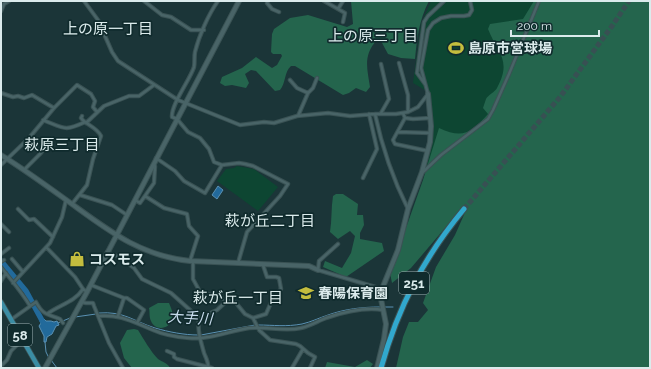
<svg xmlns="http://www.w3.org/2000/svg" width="651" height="369" font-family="Raleway,'Noto Sans JP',sans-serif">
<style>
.green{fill:#0d4632}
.forest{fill:#24654d}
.water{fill:#226a9b;stroke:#5a91b3}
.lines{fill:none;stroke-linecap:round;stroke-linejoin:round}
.stream{stroke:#5a91b3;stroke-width:1}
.river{stroke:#226a9b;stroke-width:5.5}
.highway-tunnel{stroke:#385053;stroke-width:5;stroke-dasharray:5 2.5;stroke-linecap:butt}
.street-casing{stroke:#3a5254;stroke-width:4.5}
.secondary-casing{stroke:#3a5254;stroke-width:6}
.primary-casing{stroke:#3a5254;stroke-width:6}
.highway-casing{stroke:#3a5254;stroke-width:7}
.street{stroke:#496467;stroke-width:2.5}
.secondary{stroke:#496467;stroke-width:4}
.primary{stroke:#3b8da4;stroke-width:4.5}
.highway{stroke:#31a8cd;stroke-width:5}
.labels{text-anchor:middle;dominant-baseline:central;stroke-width:3.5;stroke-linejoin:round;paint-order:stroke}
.shield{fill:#102b2d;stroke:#9eb1b3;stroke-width:1}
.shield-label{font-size:13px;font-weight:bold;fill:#dbebec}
.poi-label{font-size:14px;font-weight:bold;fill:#dbebec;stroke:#102b2d;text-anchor:start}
.neighbourhood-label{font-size:15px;fill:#dbebec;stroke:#102b2d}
.water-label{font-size:15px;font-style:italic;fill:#c7dbec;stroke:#102b2d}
</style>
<rect width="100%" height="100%" fill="#1b3538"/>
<!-- green -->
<path class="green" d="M431,1H538L487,117L442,152L426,167L433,135L430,93L413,83L421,24Z
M237,166L254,169L278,187L258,211L217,181L226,169L234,168Z"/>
<!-- forest -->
<path class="forest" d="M351,1H429C419,20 417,38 415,59L401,58L388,54L381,41L377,40C363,55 367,68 370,87L366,92L356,88L349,93L343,95L295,66H291C284,72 286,83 280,90L275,91L256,71L251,70L245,74L249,83L246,88L232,85L225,86L220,83L222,77L242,68L256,57L272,68L277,65L282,56L281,54H273L271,52L272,34L274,29L290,18L308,15L347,27L353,24Z
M534,1H650V368H396L403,337L409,322H418L428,310L423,303L436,267L455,235L467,208H462L411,268L392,283L390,273L423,180L439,128C463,139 471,133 488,114L483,108C484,105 485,102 486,99C488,95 495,92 497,88C512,60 498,54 488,29L490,24L523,19Z
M336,194H343L358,204L357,215H363L364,225L360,233V239L382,243L384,251L346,277L323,267L325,261L342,268L351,253L355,236L350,231L338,239L330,232C332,220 331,208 333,196Z
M158,303H169C171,308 174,314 172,319C169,330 155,331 151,321C149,317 150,313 149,308Z
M134,329L138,330C143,338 151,352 158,359C162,362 168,363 170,368H132L124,358L120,343L127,330Z
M367,360L373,364L370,368H325L327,362L355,367Z"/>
<!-- water -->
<path class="water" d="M218,186L223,190L217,199L212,195Z
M44,319L46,321H51L54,322L57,321L59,325L56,326L52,334L47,337L46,342H44V336L39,326L41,323L40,321Z"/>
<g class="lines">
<!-- stream -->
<path class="stream" d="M383,307H393
M99,313C124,311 133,321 155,328C169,332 184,335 198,335
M75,317L96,314
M58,323L70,318
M258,325C274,325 286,327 302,324C311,322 319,318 328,315C345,309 362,307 380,307
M201,335L255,325
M45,342L46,352L49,358
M51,360L57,368"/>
<!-- river -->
<path class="river" d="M1,261L26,291L45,326"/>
<!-- highway-tunnel -->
<path class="highway-tunnel" d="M464,209L560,97L612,26L629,1"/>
<defs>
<path id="street" d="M84,1L98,20L112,52L118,61L178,100L240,125L264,122L274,123L297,116L328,113L350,116L375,114H396L408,112L418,107L428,94L421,68L428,30L433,23L441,18L451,16H464L469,15L472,10L470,1
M144,1L162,15L171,17L191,30H204
M218,1C208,15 199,36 195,52C194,57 195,62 194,67C190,80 171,104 172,117L177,119L188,132L200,138L209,149L214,162L222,165L239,163L245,164L253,166L288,184L280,196L247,232L238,263
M268,1L267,3L272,9L279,12
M324,1L345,13L343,22
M338,9L343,1
M1,11L4,4L9,1
M399,63L408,95V112
M381,64L389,99L381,113
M290,80L297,88L308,93
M425,84L417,73L424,22L428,16L444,1
M1,93L13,97L18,96L24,98L32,95L54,108
M403,113L405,118L393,140L395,144L428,151
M375,114C382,147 393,179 408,209
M298,116L308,93L313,88L317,78
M405,118L413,119L430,118
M43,120C64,128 64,132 85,122
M86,123L104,106L129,96H139L154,85
M398,132L430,133
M156,158L175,171L184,181L205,193L222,165
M1,165L29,138L54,108L77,85L91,94L95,101L93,107L97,112
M24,170L40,154L52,139
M423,172L441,155L488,119L493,110L509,74L539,1
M363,178L377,149L369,114
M80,195L112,205L127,215
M145,196L164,208L187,214L189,226L198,236L190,261
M135,200L140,203L154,183L155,166L153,165
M72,204L87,185L93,159L101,136C97,127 86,125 81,118L82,116
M18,209L29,220L34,219L53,237
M1,224L9,232
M338,244L319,261L318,270L382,289
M47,248L75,277L83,289L87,292
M107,252L119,257L134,268L142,279L171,293L199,318
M1,254L9,248
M12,259L23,272
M193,261V279L199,290L205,293L236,303L245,314L253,318L259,330L270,340L296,344L300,346L308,353L315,357L310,368
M1,262L4,260
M1,267C11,280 22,292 30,306
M1,281L6,273
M13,283L50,243L62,217L66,200
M91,285L124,298L118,316
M124,298H127L144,310L137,323
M82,302L86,303H93L94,306L109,343L123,368
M47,314C59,305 75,302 83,289
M98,316C120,314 133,322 153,330C164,335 177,337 189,338C209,340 229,331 249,328C266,326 283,332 301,328C310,326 318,321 326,318C344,312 365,307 383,310
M253,318L266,314L273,298L281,289L279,278L276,277H267L263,265
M12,319L36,302C43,315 47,314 60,319L63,323
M167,351L174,354V357L177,359L212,368
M1,366L7,360L11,351L23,339
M208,368C209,363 206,358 204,353C201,342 197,330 199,318L217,310L228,300
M292,368L303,349"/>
<path id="secondary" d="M1,155C27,171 51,189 76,207C113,234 143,256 190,261L309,266L318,270
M45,368L87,292L239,1
M377,368L384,339L386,324L381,299L382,289L398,250L408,209L422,172L430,142L431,126L428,94"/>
<path id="primary" d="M1,302L39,368"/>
<path id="highway" d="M381,368C398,307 424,257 464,209"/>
</defs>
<!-- street casing -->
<use href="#street" class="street-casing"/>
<!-- secondary casing -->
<use href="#secondary" class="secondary-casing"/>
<!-- primary casing -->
<use href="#primary" class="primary-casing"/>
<!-- highway casing -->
<use href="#highway" class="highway-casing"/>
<!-- street -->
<use href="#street" class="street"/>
<!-- secondary -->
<use href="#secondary" class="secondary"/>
<!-- primary -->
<use href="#primary" class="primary"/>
<!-- highway -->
<use href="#highway" class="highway"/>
</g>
<!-- icons -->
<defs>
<symbol id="stadium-bare" viewBox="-9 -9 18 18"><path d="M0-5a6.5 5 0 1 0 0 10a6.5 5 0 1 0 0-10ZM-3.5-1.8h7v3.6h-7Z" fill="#c4bd3e" stroke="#102b2d" stroke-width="2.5" paint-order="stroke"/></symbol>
<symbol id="shop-bare" viewBox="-9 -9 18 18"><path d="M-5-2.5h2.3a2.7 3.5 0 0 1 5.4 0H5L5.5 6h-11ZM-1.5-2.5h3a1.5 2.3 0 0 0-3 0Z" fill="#c4bd3e" stroke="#102b2d" stroke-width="2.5" paint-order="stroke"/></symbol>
<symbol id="school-bare" viewBox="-9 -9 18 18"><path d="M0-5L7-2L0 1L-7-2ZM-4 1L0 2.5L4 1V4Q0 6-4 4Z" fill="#c4bd3e" stroke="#102b2d" stroke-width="2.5" paint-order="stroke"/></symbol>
</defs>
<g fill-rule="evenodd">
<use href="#stadium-bare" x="445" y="37" width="22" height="22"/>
<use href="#shop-bare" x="66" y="248" width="22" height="22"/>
<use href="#school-bare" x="295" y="282" width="22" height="22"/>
</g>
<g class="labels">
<!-- shield labels -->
<g class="shield">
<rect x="399" y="272" width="30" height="22" rx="3"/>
<rect x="8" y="324" width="24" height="22" rx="3"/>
</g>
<g class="shield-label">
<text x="414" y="283">251</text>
<text x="20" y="335">58</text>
</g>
<!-- poi labels -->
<g class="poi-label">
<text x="468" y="48">島原市営球場</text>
<text x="89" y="259">コスモス</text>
<text x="318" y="293">春陽保育園</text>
</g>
<!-- neighbourhood labels -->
<g class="neighbourhood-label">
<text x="108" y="29">上の原一丁目</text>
<text x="373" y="36">上の原三丁目</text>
<text x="62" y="145">萩原三丁目</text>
<text x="270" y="221">萩が丘二丁目</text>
<text x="238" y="298">萩が丘一丁目</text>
</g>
<!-- water labels -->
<g class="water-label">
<text transform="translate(190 318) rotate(3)">大手川</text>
</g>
</g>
<!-- border -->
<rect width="651" height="369" fill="none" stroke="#dbebec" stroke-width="4"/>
<!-- scale -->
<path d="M511 30v6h88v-6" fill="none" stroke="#dbebec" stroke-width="2"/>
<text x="517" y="30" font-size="12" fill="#dbebec" stroke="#102b2d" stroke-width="3" paint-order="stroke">200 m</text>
</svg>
